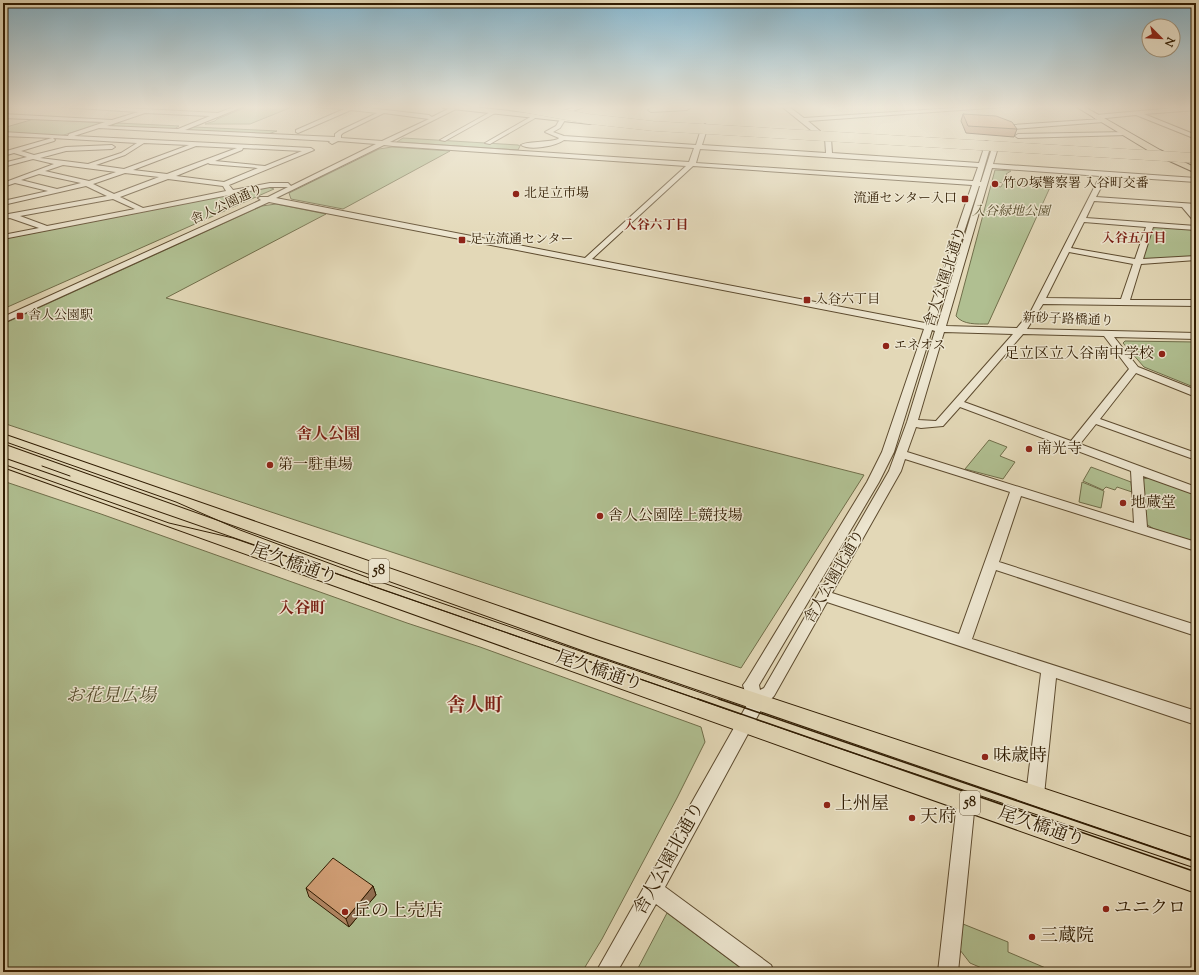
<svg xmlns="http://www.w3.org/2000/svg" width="1199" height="975" font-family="'Sorts Mill Goudy','Noto Serif JP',serif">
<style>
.green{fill:#b0bf91;stroke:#706e4a}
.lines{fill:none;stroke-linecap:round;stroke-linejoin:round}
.minor-casing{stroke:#5d4b2f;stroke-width:2}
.major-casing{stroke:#301c02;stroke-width:2}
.minor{fill:#ede6d0;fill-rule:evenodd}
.major{fill:#e3d8b7;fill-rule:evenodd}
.tram-far1{stroke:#301c02;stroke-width:1}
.tram{stroke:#301c02;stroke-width:1.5}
.highway-bridge-casing{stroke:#301c02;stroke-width:10;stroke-linecap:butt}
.highway-bridge{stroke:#e3d8b7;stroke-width:10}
.wall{fill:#b28764;stroke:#301c02}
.shaded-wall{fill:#916e51;stroke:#301c02}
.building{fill:#cf9d74;stroke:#301c02}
.poi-dot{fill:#8f2418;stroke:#ede6d0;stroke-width:1.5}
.labels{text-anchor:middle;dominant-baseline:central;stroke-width:3;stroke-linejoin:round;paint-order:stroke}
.far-poi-label{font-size:13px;fill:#301c02;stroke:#ede6d0;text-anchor:start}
.far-street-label{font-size:13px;fill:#301c02;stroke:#ede6d0}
.far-park-label{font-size:13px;font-style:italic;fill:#564d2d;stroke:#ede6d0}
.far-neighbourhood-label{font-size:13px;font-weight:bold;fill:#7a1f14;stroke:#ede6d0}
.shield{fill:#ede6d0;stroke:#695940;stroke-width:1}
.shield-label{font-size:14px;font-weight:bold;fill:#301c02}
.street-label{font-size:15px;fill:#301c02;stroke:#ede6d0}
.poi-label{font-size:15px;fill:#301c02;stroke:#ede6d0;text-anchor:start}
.neighbourhood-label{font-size:16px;font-weight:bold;fill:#7a1f14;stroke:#ede6d0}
.near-street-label{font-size:18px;fill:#301c02;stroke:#ede6d0}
.near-park-label{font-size:18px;font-style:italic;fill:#564d2d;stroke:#ede6d0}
.near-poi-label{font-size:18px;fill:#301c02;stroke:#ede6d0;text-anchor:start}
.near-neighbourhood-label{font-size:19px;font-weight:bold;fill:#7a1f14;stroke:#ede6d0}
</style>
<rect width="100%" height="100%" fill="#e3d8b7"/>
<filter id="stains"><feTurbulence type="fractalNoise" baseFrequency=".005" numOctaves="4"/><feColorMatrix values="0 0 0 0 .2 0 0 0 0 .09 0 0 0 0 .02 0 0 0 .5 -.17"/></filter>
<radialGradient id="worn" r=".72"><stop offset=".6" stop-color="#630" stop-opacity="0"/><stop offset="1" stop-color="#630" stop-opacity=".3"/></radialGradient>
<!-- green -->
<path class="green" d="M249,106L292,107L250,124H205L215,121L217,119Z
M34,119L106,123L60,136L3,133V128Z
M117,123L179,126L173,130L108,126Z
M194,127L277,131L268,134L186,130Z
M403,138L518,145L520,146L518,150L397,142Z
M392,147L450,151L343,209L291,199L289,193L379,149Z
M995,170L1011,171L1006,174L1013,181L1052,183L988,324C977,324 963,325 956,316L991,185L1001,187L1003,183L992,181Z
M268,187L274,189L3,309V239Z
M276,204L326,214L166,298L864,475L741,668L3,423V324L262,206Z
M1153,227L1196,230V257L1150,261L1143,258Z
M1125,341L1196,342V388L1144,367L1123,343Z
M989,440L1007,447L1000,456L1015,462L1003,479L965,469Z
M1091,467L1131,482L1132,492L1117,487L1115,490L1106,487L1103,490L1083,481Z
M1149,478L1196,495V542L1154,529L1146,524L1142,479Z
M3,481L101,514L407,623L480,647L701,727L705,742L677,798L602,939L582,972H3Z
M1082,482L1104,491L1101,508L1079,502Z
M667,913L746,972H636Z
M963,924L1008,942V952L1055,972H991L970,963L960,950Z"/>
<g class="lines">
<defs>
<path id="minor" d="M3,106H13L3,110Z
M48,106H87L218,113L236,106H245L185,130L335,137V134L339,131L377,113L351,110L298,133L296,132V130L344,109L303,106H351L429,115L432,117L454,106H462L390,142L689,162L694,148L564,140C556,146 530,151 521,145C527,141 547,143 558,139L559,138L545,132L556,126L560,119L562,118L565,120L560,128L553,132L564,136L696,145L702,126L705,124L708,126L702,145L826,153L825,138L828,136L831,138L832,153L979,163L983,151L980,144L986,141L994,144L997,151L993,164L1196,178V182L1107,176L1096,197L1196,204V208H1191L1196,214V220H1193L1182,207L1094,201L1086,218L1196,226V230L1153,227L1143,259L1196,256V260L1141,264L1130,300H1196V306L1043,304L1027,329L1196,333V339L1114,337L1138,367L1196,390V397L1136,373L1100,419L1196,453V460L1096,424L1080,444L1196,487V495L1143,476L1147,527L1196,542V551L1021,496L999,562L1196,625V636L996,570L972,639L1196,711V725L1056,678L1044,795L1041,801L1035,803L1029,801L1026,795L1041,673L827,602L774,696L762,708L665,887L771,965L774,972H747L656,904L617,972H596L748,703L743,685L746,681L867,482L882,452L924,329L269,202L3,323V317L261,200L258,198L260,197H268L288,187H270L3,239V235L39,228L10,218L3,219V215L107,196L86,186L3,205V201L48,191L15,183L3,187V183L54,164L33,159L3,167V163L27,157L14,153L3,156V152L52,138L3,136V132L68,136L69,134L105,122L3,118V114L112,120L138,112ZM145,113L210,116L178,129L107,126ZM384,113L429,119L382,141L341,138V135L343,133ZM99,128L330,141L329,142L332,144L338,141L376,144L291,186L288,183H270L233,190L229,185L314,150L311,148L74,136ZM53,138L137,143L121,153L88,164L40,158L66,151L112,149L115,147L112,145L66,147L34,155L21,151L54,141L55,140ZM144,143L189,145L124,169L96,165L125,155ZM384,145L393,146L686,166L585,258L276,198ZM987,145L989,146L991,151L981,182H980L989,151ZM196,146L237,148L167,174L133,170ZM243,148L302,151L265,166L215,161L242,150ZM700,149L978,167L973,181L696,163ZM208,163L210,164L258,168L224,182L176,176ZM63,165L116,172L89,181L45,171ZM693,166L972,185L925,323L592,259ZM992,168L1100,176L1031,311L1017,328L946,326ZM125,173L159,177L114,194L93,184ZM39,174L81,183L57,189L21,180ZM168,179L223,186L226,191L143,208L120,197ZM979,186H980L937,326L934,325ZM113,199L135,209L47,226L20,216ZM1084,222L1146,227L1135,259L1071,248ZM1069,252L1133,264L1121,299L1046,298ZM932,330L935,331L907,422L889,471L764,688L760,690L759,685L879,482L894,452ZM944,332L1013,334L936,421L918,420ZM1023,334L1104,336L1129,369L1071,441L964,402ZM960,407L1131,471L1134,523L907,452L916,427L921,428L943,426ZM905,459L1010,492L959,634L832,593L901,471Z
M577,106H587L567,113L564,111Z
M682,106H688L690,108L687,110L651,112L648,110L651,108Z
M781,106H788L804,118L984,106H1016L808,121L820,131L819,134L817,135Z
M1196,106V110L1144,114L1196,135V139L1136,115L1096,119L1093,117L1096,115Z
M492,111L497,112L445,141L440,140Z
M532,116L537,117L490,144L485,143Z
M1102,119L1104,120V122L1013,129L1010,127L1013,125Z
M1125,132L1127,133V135L1018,138L1015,136L1018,134Z
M966,794L972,796L975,802L958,972H938L957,802L960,796Z"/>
<path id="major" d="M440,106H464L590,120L594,122L590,124L443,108Z
M1075,106H1083L1160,150L1196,168V173L1154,154Z
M3,434L596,640L1196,839V861L582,650L3,443Z
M3,458L831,746L1196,869V893L831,764L3,467Z"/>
</defs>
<!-- minor casing -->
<use href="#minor" class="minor-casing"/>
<!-- major casing -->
<use href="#major" class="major-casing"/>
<!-- minor -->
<use href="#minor" class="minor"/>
<!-- major -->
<use href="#major" class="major"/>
<!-- tram-far1 -->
<path class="tram-far1" d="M3,441L176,502L240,530L369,578L722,700
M3,464L169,523L233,538L701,700
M42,466L70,476"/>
<!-- tram -->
<path class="tram" d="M698,699L1196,872
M719,699L1196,862"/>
<defs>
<path id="highway-bridge" d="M517,106L589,119L653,126L1196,158"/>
</defs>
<!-- highway-bridge casing -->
<use href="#highway-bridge" class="highway-bridge-casing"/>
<!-- highway-bridge -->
<use href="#highway-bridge" class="highway-bridge"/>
</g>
<!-- wall -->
<path class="wall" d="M963,114L1017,129L1014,137L966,133L961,121Z
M373,886L376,895L349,927L309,897L306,888Z"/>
<!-- shaded-wall -->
<path class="shaded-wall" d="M373,886L376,895L349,927L346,919Z"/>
<!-- building -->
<path class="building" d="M963,114L996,116L1012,122L1017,129L968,126Z
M333,858L373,886L346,919L306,888Z"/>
<!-- sky -->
<linearGradient id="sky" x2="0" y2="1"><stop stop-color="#87b7cf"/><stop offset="0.44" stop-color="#f2eddf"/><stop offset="1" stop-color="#f2eddf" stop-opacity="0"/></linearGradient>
<rect width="1199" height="243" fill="url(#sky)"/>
<!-- markers -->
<g class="poi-dot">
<circle cx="995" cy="184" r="4"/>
<circle cx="516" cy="194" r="4"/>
<rect x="961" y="195" width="8" height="8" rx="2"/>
<rect x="458" y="236" width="8" height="8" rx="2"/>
<rect x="803" y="296" width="8" height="8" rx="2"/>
<rect x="16" y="312" width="8" height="8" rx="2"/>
<circle cx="886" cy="346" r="4"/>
<circle cx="1162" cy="354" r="4"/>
<circle cx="1029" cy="449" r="4"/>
<circle cx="270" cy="465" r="4"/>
<circle cx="1123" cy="503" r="4"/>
<circle cx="600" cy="516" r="4"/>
<circle cx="985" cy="757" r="4"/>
<circle cx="827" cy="805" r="4"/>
<circle cx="912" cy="818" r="4"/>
<circle cx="1106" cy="909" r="4"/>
<circle cx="345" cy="912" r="4"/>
<circle cx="1032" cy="937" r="4"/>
</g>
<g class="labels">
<!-- far-poi labels -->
<g class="far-poi-label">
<text x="1003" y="184">竹の塚警察署 入谷町交番</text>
<text x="524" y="194">北足立市場</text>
<text x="957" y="199" text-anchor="end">流通センター入口</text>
<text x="470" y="240">足立流通センター</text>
<text x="815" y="300">入谷六丁目</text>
<text x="28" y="316">舎人公園駅</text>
<text x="894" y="346">エネオス</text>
</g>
<!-- far-street labels -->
<g class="far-street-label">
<text transform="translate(227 205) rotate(-25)">舎人公園通り</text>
<text transform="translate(1068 320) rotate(2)">新砂子路橋通り</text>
</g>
<!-- far-park labels -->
<g class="far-park-label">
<text x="1011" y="212">入谷緑地公園</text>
</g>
<!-- far-neighbourhood labels -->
<g class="far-neighbourhood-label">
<text x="656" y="226">入谷六丁目</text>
<text x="1134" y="239">入谷五丁目</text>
</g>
<!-- shield labels -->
<g class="shield">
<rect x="369" y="559" width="20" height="24" rx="3"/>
<rect x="960" y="791" width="20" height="24" rx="3"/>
</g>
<g class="shield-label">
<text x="379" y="571">58</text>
<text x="970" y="803">58</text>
</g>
<!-- street labels -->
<g class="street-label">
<text transform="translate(946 277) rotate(-72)">舎人公園北通り</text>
<text transform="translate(835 577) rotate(-60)">舎人公園北通り</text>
</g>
<!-- poi labels -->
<g class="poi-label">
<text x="1154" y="354" text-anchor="end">足立区立入谷南中学校</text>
<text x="1037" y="449">南光寺</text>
<text x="278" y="465">第一駐車場</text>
<text x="1131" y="503">地蔵堂</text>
<text x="608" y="516">舎人公園陸上競技場</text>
</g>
<!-- neighbourhood labels -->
<g class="neighbourhood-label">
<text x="328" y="435">舎人公園</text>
<text x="302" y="609">入谷町</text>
</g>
<!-- near-street labels -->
<g class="near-street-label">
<text transform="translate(294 565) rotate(20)">尾久橋通り</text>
<text transform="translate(599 672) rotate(19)">尾久橋通り</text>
<text transform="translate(1041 828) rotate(19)">尾久橋通り</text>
<text transform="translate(670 859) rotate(-61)">舎人公園北通り</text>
</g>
<!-- near-park labels -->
<g class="near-park-label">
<text x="111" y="697">お花見広場</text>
</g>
<!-- near-poi labels -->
<g class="near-poi-label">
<text x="993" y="757">味歳時</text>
<text x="835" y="805">上州屋</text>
<text x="920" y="818">天府</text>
<text x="1114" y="909">ユニクロ</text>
<text x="353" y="912">丘の上売店</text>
<text x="1040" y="937">三蔵院</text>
</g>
<!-- near-neighbourhood labels -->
<g class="near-neighbourhood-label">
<text x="475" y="706">舎人町</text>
</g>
</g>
<!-- margin -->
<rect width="1199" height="975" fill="none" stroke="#e3d8b7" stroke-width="16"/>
<rect x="4" y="4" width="1191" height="967" fill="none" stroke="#301c02" stroke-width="2"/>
<rect x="8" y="8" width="1183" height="959" fill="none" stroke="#301c02"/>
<!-- north arrow -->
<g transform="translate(1161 38) rotate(114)"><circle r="19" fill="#ede6d0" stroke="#a1957e"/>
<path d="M0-3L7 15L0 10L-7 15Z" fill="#8f2418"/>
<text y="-6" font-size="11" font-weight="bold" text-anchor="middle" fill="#301c02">N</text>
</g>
<rect width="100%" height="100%" filter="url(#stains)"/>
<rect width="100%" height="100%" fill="url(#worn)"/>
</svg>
